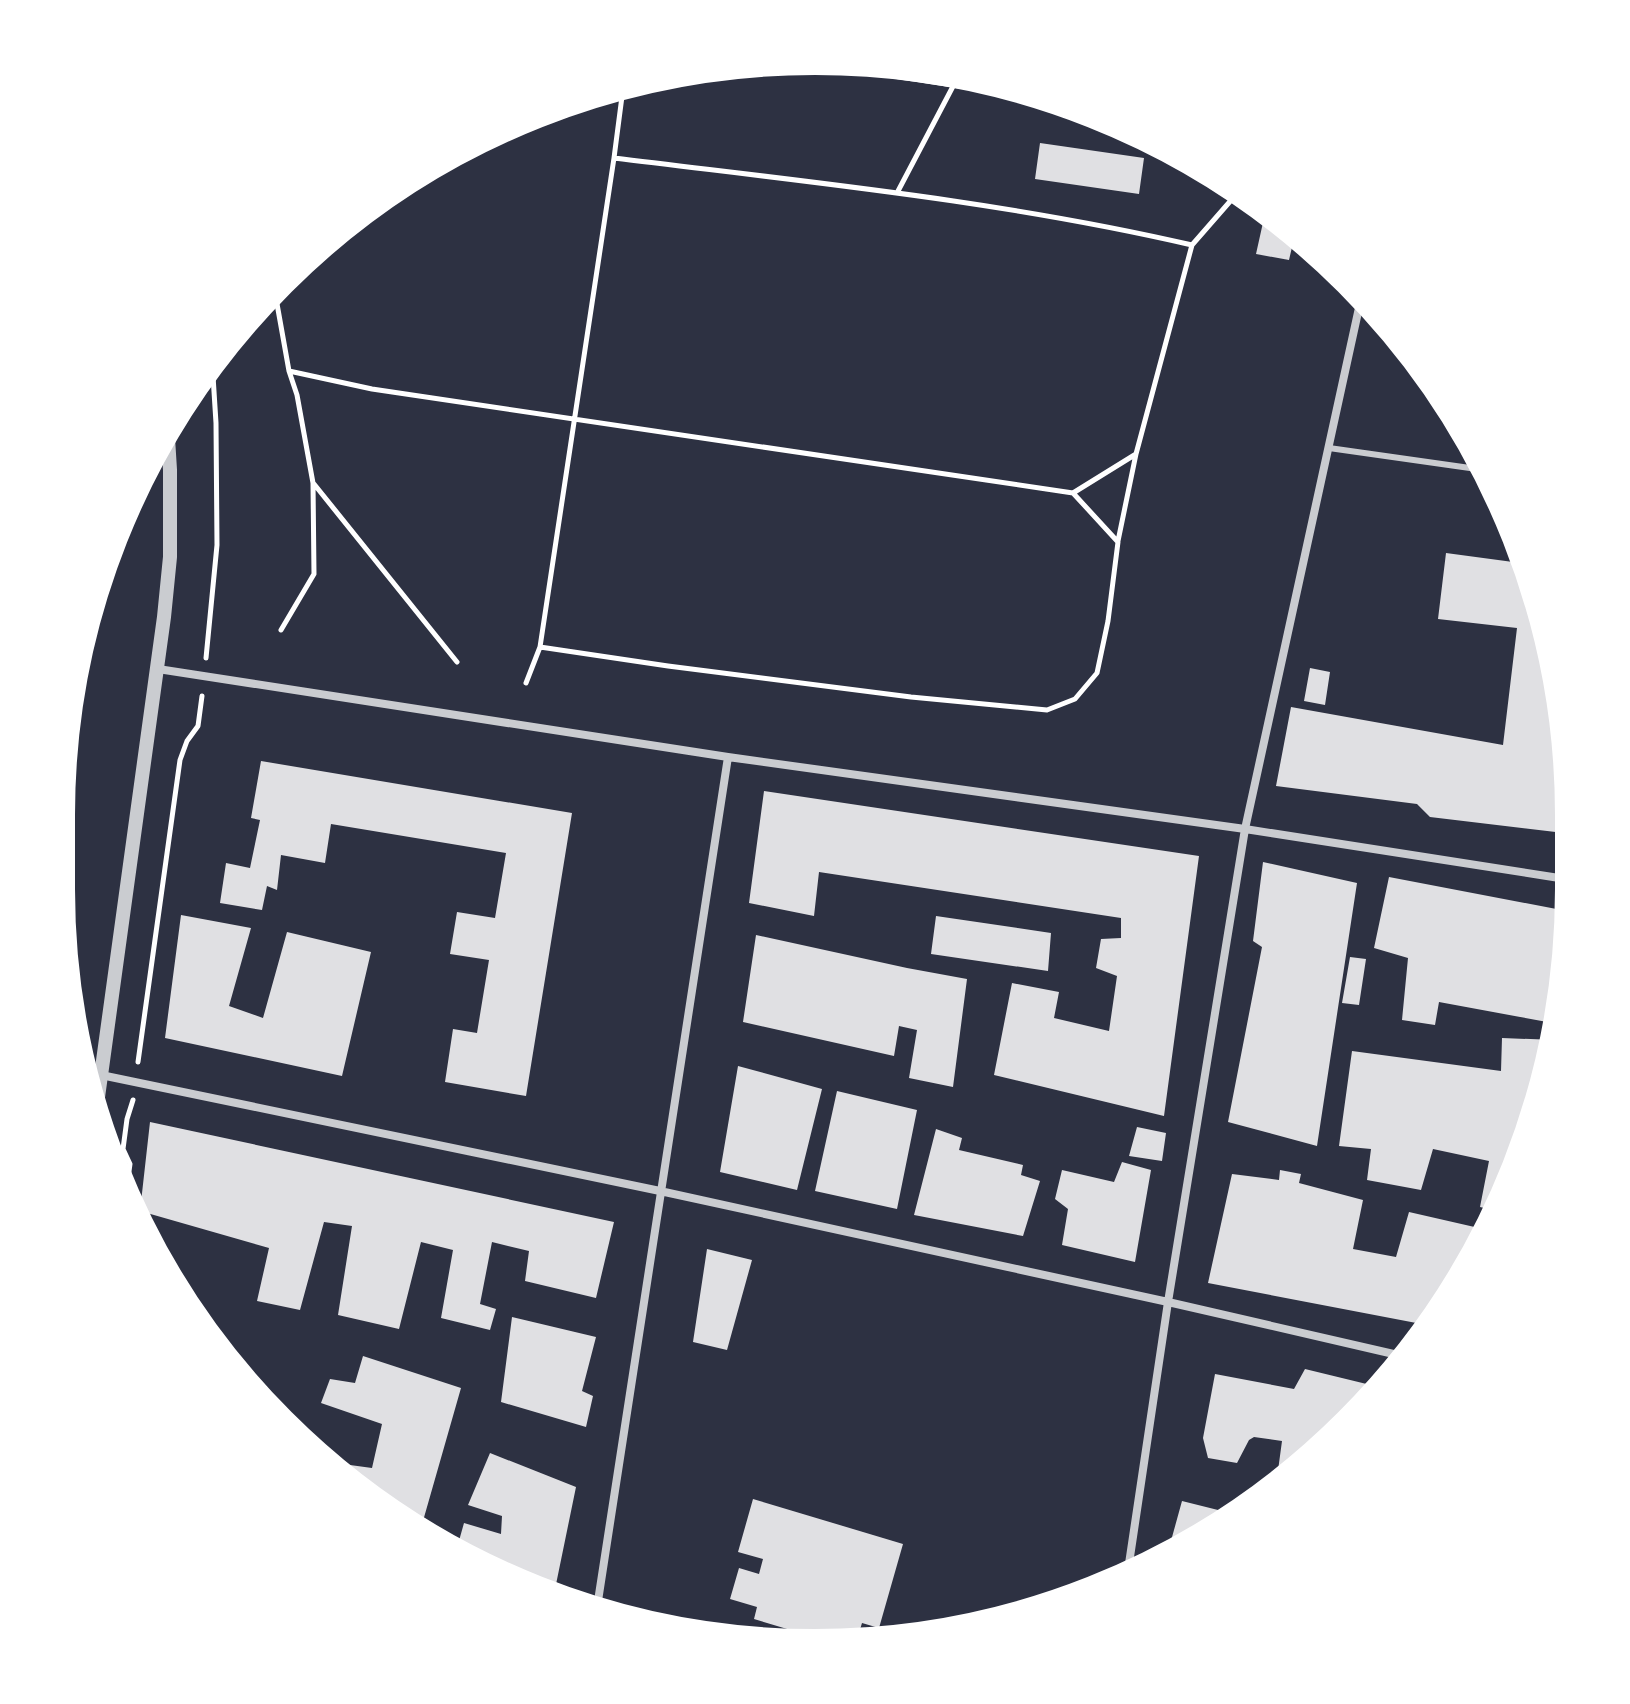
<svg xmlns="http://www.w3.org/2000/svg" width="1630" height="1704" font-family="'Nunito Sans',sans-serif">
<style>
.building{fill:#e0e0e3}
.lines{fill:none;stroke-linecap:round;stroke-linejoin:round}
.path{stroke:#fff;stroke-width:5}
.service{stroke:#caccd0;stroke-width:6}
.minor{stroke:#caccd0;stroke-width:8}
.tertiary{stroke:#caccd0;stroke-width:14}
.rim{fill:none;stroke:#fff;stroke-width:10}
</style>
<rect width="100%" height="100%" fill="#2d3142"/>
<!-- building -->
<path class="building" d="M1040,143L1144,158L1139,194L1035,179Z
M1266,209L1296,230L1289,260L1256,254Z
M1382,316L1402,336L1378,332Z
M1446,553L1528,564L1548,618L1571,756L1564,833L1430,817L1417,804L1276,786L1291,707L1503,745L1517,628L1438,619Z
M1310,668L1330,672L1325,705L1304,701Z
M261,761L572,813L526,1096L445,1082L453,1029L477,1033L489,960L450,954L457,912L495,918L506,853L331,824L325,863L281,855L277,890L267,886L262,910L220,903L226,863L250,868L260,820L251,818Z
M764,791L1199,856L1164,1116L994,1075L1012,983L1059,992L1054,1018L1109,1031L1117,976L1096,968L1101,939L1121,938V918L819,872L814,916L749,903Z
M1263,862L1357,883L1317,1146L1228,1122L1262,947L1253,941Z
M1389,877L1572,912V939L1558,1024L1439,1002L1435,1025L1402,1020L1408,958L1374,948Z
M181,915L251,928L229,1006L263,1018L287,932L371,952L342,1076L165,1038Z
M936,916L1051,933L1048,971L931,954Z
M756,935L907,968L967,979L953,1087L909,1078L917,1030L899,1026L894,1056L743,1022Z
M1350,957L1366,959L1359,1005L1342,1003Z
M1502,1038L1556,1040L1548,1085L1501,1212L1480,1207L1489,1161L1433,1149L1421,1190L1367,1180L1371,1149L1339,1146L1352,1051L1501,1071Z
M738,1066L822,1089L797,1190L720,1172Z
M837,1091L917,1110L897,1209L815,1191Z
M150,1122L614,1222L596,1298L525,1281L529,1251L492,1242L480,1304L496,1309L490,1330L441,1318L453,1250L421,1242L399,1329L338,1315L352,1226L324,1222L300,1310L257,1301L269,1248L140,1211Z
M1137,1127L1166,1133L1162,1161L1129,1156Z
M936,1129L962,1138L959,1150L1023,1165L1021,1175L1040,1181L1023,1236L914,1215Z
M1122,1162L1151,1170L1135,1262L1062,1245L1068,1209L1055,1199L1062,1170L1114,1182Z
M1280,1170L1301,1174L1299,1183L1363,1200L1353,1249L1396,1257L1409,1212L1492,1231L1432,1326L1208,1283L1232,1174L1279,1180Z
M707,1249L752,1260L727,1350L693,1342Z
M175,1294L196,1297L194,1323L184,1311Z
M512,1317L596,1337L582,1391L593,1396L586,1427L501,1402Z
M363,1356L461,1388L419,1535L327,1468L345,1473L350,1465L372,1468L382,1424L321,1403L330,1379L355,1383Z
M1305,1369L1383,1388L1315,1460L1286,1481L1277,1478L1282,1441L1254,1437L1249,1440L1237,1463L1208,1458L1203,1438L1215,1374L1294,1389Z
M490,1453L576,1487L553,1599L455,1555L464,1523L501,1534L502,1516L468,1505Z
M753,1499L903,1544L879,1628L862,1623L855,1646H844L754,1619L757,1607L730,1599L739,1568L759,1574L763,1559L738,1552Z
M1182,1501L1238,1515L1194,1547L1166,1559Z"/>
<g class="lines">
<!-- path -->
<path class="path" d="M775,58L1058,101
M1053,95L1058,101L1074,103
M614,158C808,182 1002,201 1192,245
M897,193L960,73
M274,287L289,371L297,395L313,483L314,574L281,630
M289,371L372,389L1073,493L1136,454L1192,245L1240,190
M314,484L457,662
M1118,541L1136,454
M540,647L668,666L911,697L1047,710L1075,699L1097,673L1108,621L1118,542L1073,493
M206,658L217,545L216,423L212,360
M526,683L540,647L614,158L624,81
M138,1062L180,760L187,741L198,726L202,696
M125,1201L130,1164L123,1149L127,1119L133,1100"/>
<!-- service -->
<path class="service" d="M1329,448L1491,471"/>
<!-- minor -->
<path class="minor" d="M158,669L728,757L1245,829L1572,880
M101,1075L660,1191L1168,1302L1411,1358
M1127,1577L1168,1302L1245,829L1362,294
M596,1614L728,757"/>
<!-- tertiary -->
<path class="tertiary" d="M95,1119L164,617L170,557V470L167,422"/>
</g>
<!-- crop -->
<path d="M0 0H1630V1704H0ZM815 70H815A745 745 0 0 1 1560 815V889A745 745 0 0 1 815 1634H815A745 745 0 0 1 70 889V815A745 745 0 0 1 815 70Z" fill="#fff" fill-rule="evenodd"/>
<path class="rim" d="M815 70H815A745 745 0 0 1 1560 815V889A745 745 0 0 1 815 1634H815A745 745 0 0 1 70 889V815A745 745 0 0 1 815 70Z"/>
</svg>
